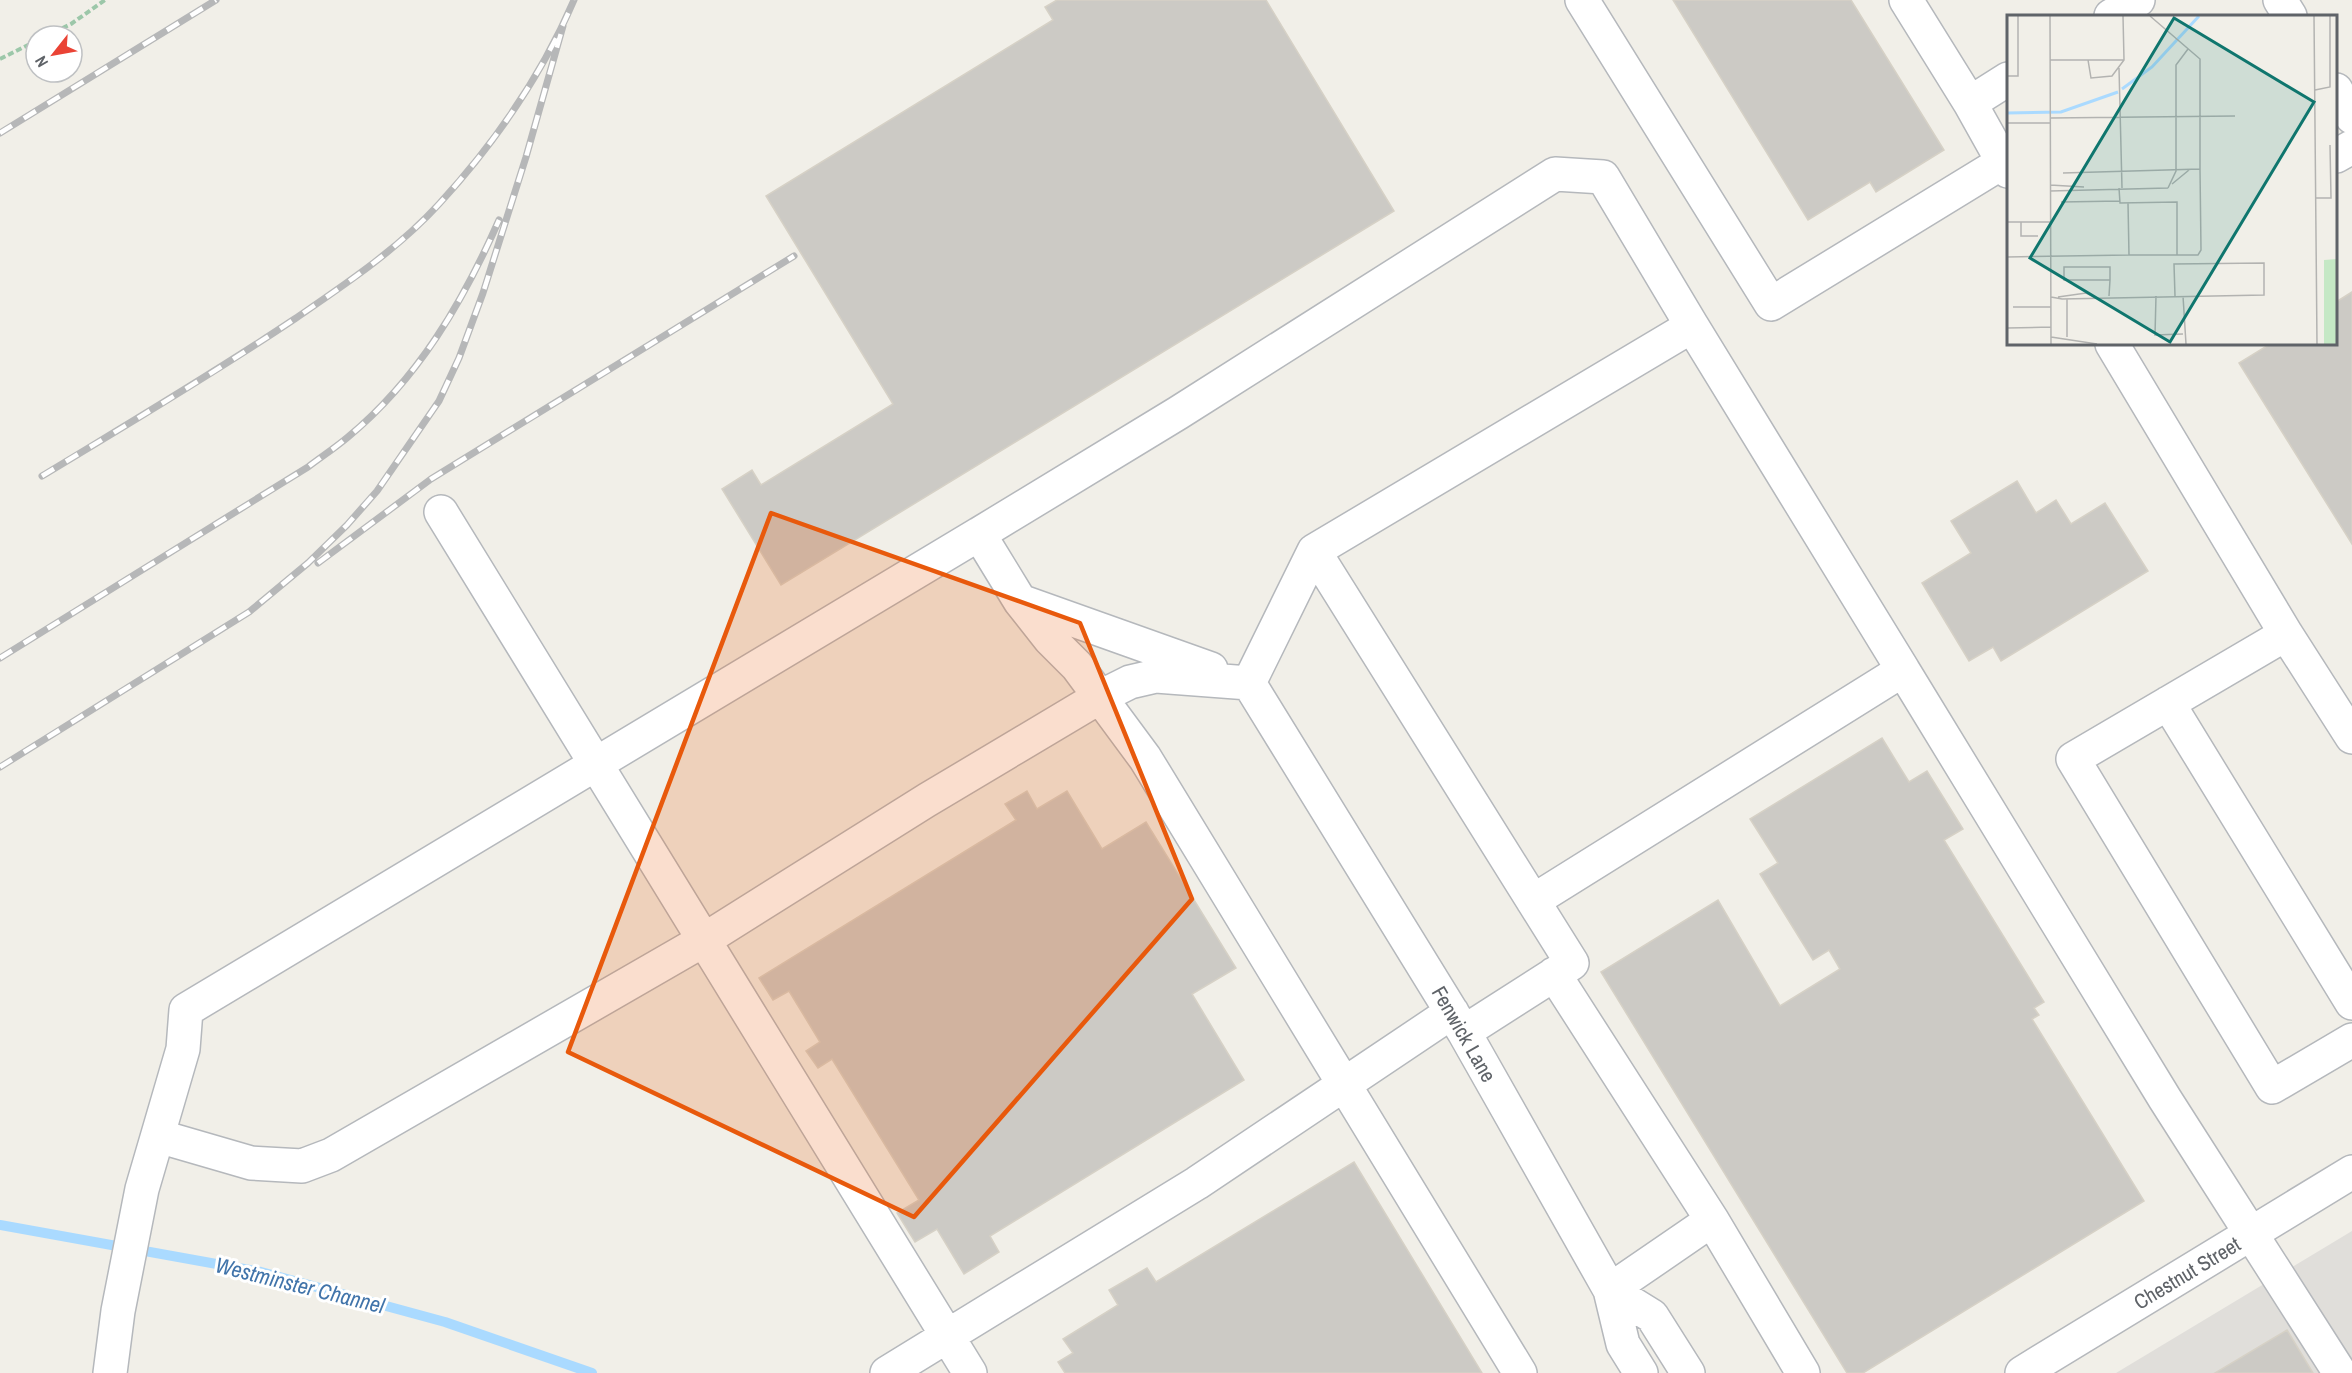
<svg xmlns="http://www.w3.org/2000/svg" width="2352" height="1373" font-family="'Archivo Narrow',sans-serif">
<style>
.industrial{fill:#e0deda}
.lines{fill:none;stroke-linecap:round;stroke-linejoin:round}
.stream{stroke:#aadaff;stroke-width:10}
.building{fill:#cccac5;stroke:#d6d1c6;stroke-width:1.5}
.minor-casing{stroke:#b5b8bc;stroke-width:36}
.path{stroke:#9cc7a9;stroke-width:4;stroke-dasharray:6 3;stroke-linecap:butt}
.minor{stroke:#fff;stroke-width:33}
.rail-casing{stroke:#b6b7b8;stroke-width:7}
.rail{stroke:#fff;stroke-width:4.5;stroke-dasharray:14;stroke-linecap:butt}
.marked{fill:#e8590c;fill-opacity:0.2;stroke:#e8590c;stroke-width:4.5;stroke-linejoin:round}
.labels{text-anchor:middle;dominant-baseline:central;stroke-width:6;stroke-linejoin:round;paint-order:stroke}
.street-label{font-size:21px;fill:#5f6368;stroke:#fff}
.water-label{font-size:22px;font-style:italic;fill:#4174aa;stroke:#fff}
.inset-river{fill:none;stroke:#aadaff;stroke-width:3}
.inset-road{fill:none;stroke:#b3b3b1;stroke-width:1.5}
.view{fill:#0f766e;fill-opacity:0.15;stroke:#0f766e;stroke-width:3}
.inset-edge{fill:none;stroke:#5f6368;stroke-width:3}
</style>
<rect width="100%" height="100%" fill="#f1efe8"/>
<!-- industrial -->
<path class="industrial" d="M2352,1231V1373H2116Z"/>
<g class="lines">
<!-- stream -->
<path class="stream" d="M0,1225L261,1272L445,1322L592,1373"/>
</g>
<!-- building -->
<path class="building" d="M1057,0H1266L1394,211L781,585L722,489L752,470L761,485L893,404L766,196L1053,20L1045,7Z
M1673,0H1851L1944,150L1876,192L1870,182L1808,220Z
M2352,292V544L2239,363L2270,344H2336V302Z
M2017,481L2036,513L2056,500L2071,524L2105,503L2148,571L2001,661L1993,647L1969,661L1922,583L1971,553L1951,521Z
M1882,738L1909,782L1927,771L1963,829L1944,840L2044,1002L2034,1008L2039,1015L2032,1019L2144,1201L1863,1373H1847L1601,972L1718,900L1780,1006L1840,969L1829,950L1813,960L1760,874L1778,863L1750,819Z
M1027,791L1037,809L1067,791L1102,849L1146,822L1236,968L1192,994L1244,1080L990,1236L999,1252L964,1274L937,1229L915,1242L897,1213L919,1200L832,1059L818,1068L806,1051L820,1042L789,991L773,1000L759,978L1016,820L1005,804Z
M1354,1162L1482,1373H1065L1058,1362L1073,1353L1063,1339L1118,1305L1109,1290L1147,1268L1156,1282Z
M2287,1330L2313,1373H2215Z"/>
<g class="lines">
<defs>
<path id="minor" d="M1582,0L1771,304L2003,162
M1906,0L1970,103L2008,171
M2280,0L2290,16
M2111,16L2138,0
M2336,90L2352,117
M1970,103L2008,79
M2336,156L2352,147
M2112,344L2286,634L2352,737
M441,512L970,1373
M979,534L1178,413L1555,174L1603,177L1692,326
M1020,601L1211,669
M2286,634L2073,759L2272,1087L2352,1040
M1903,670L2165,1099L2340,1373
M1249,683L1464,1032L1610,1290L1652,1316L1688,1373
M1249,683L1314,551
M2168,703L2352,1003
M1554,974L1712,1220L1803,1373
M1464,1032L1572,963L1314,551L1692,326L1903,670L1533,901
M158,1136L251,1163L302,1166L331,1155L704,940L927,800L1098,698L1130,682L1156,676L1249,683
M1610,1290L1712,1220
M1610,1290L1623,1344L1641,1373
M110,1373L118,1311L142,1189L183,1049L186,1010L979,534L1020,601L1050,639L1077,666L1145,758L1520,1373
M887,1373L1197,1183L1452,1012
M2022,1373L2352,1172"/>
</defs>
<!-- minor casing -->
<use href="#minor" class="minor-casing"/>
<!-- path -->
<path class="path" d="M46,36L71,24L105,0
M0,59L36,41"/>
<!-- minor -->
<use href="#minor" class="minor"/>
<defs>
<path id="rail" d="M0,133L216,0
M42,476C126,425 211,375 293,320C344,285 397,250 439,204C494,144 542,75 574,0
M318,563L431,479L794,256
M0,658L308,467C321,457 335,448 348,437C418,379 463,302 499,220
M0,767L249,612L308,563L347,525L377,491L439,401L459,358L483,293L526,157L563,26"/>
</defs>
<!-- rail casing -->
<use href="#rail" class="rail-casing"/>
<!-- rail -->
<use href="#rail" class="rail"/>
</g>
<!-- marked area -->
<path class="marked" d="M771,513L1080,623L1192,899L914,1217L568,1052Z"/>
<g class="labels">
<!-- street labels -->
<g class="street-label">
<text transform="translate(1464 1034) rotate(60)">Fenwick Lane</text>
<text transform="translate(2187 1273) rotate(-31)">Chestnut Street</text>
</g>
<!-- water labels -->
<g class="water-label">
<text transform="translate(300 1285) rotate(14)">Westminster Channel</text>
</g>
</g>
<!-- overview -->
<g transform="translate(2007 15)">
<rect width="330" height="330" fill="#f1efe8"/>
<path d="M330,244V329H317V245Z" fill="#c5e8c5"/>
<path class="inset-river" d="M115,74L145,52L192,1M0,98L54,97L111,77"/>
<path class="inset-road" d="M43,1L44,329M307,1L310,329M43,45H81L84,63L105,61L117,45L116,1M81,45H117M112,53L115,173M0,61H11V1M308,75L323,72V1M44,103L228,101M0,108H43M56,158L193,154V44L143,1M165,169L182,155M43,170L77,172M112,173L113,188L170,187V240H122L121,188M161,173L169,156V50L181,34M43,176L161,173M308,183H324L323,130M54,187L113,186M0,207H43M14,207V221H31M170,240H191L194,235L193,154M0,242L122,240M102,281L103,265V252H57V265H103M149,281L148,320L176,319M176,281L179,329M44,282L55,284L257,280V248L167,249L168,281M51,282L79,278L87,282M6,292H44M0,313L44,312M44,322L90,329M60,322V284"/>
<path class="view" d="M167,3L307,87L163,327L23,243Z"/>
<rect width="330" height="330" class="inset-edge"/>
</g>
<!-- north arrow -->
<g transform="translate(54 54) rotate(239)"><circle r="28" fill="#ffffff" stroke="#bfc1c3" stroke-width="1.5"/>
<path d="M0-4.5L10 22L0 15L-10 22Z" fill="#ea4335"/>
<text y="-9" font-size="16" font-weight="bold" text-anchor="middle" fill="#5f6368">N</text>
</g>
</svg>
